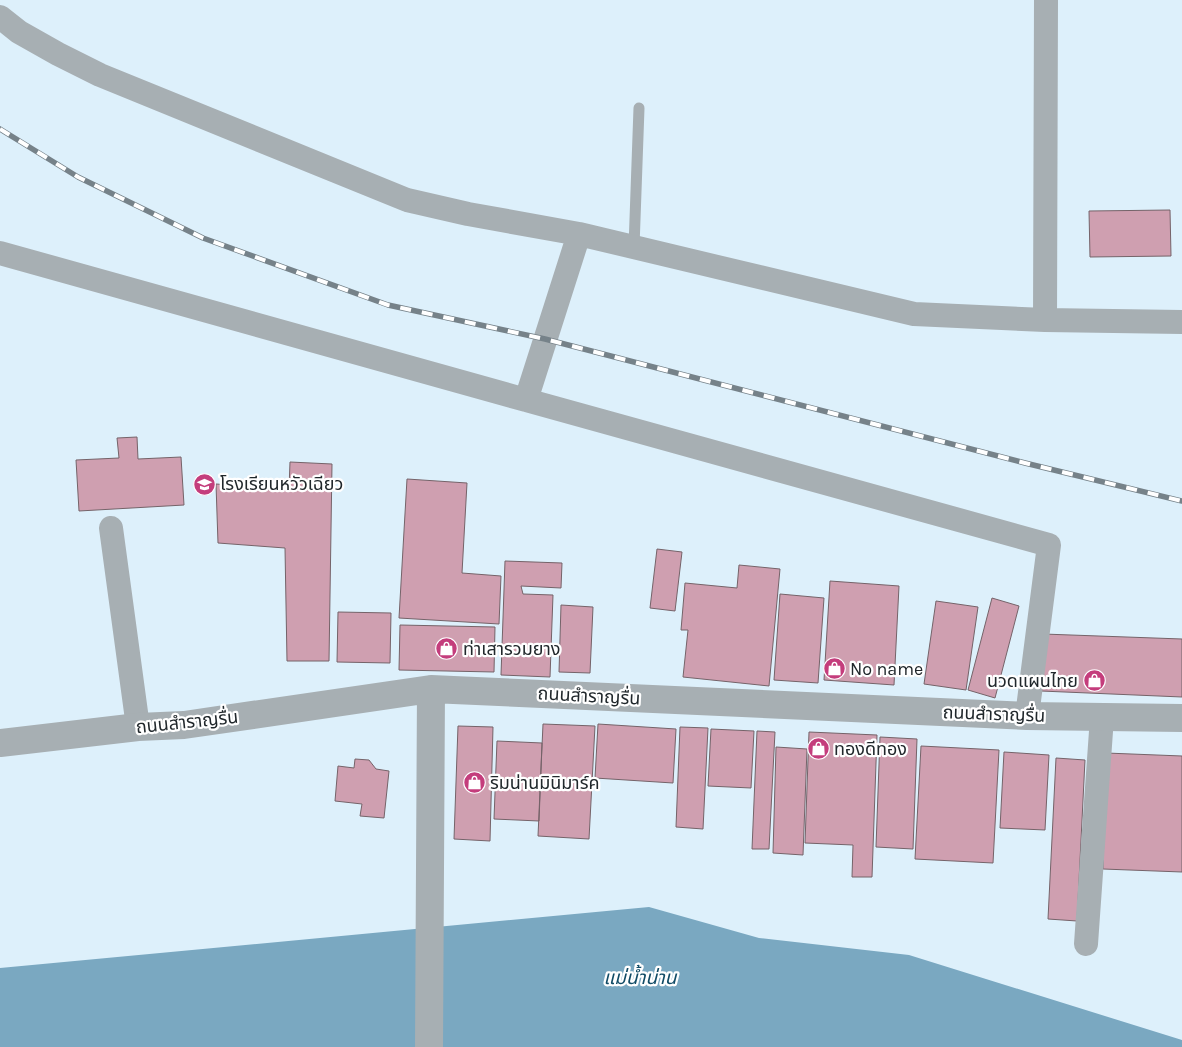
<svg xmlns="http://www.w3.org/2000/svg" width="1182" height="1047" font-family="Karla,'Noto Sans Thai',sans-serif">
<style>
.water{fill:#7aa8c1}
.building{fill:#cf9fb0;stroke:#756369}
.lines{fill:none;stroke-linecap:round;stroke-linejoin:round}
.service{stroke:#a7afb3;stroke-width:11}
.minor{stroke:#a7afb3;stroke-width:24}
.tertiary{stroke:#a7afb3;stroke-width:28}
.rail-casing{stroke:#768289;stroke-width:5.5}
.rail{stroke:#fff;stroke-width:4;stroke-dasharray:11;stroke-linecap:butt}
.labels{text-anchor:middle;dominant-baseline:central;stroke-width:4.5;stroke-linejoin:round;paint-order:stroke}
.poi-label{font-size:18px;fill:#20272b;stroke:#fff;text-anchor:start}
.street-label{font-size:18px;fill:#20272b;stroke:#fff}
.water-label{font-size:19px;font-style:italic;fill:#104b66;stroke:#fff}
</style>
<rect width="100%" height="100%" fill="#ddf0fb"/>
<!-- water -->
<path class="water" d="M649,907L759,938L909,955L1182,1040V1047H0V968Z"/>
<!-- building -->
<path class="building" d="M1170,210L1171,256L1090,257L1089,211Z
M137,437L138,459L181,457L184,505L79,511L76,460L119,458L117,438Z
M290,462L332,464L329,661H287L285,548L218,543L216,484L289,489Z
M407,479L467,483L462,573L501,576L499,624L399,618Z
M657,549L682,552L675,611L650,608Z
M505,561L562,563L561,588L521,586L523,594L553,595L550,677L501,675Z
M739,565L780,569L769,686L683,677L688,630H681L685,583L737,588Z
M830,581L899,586L894,685L824,680Z
M780,594L824,598L818,683L774,680Z
M992,598L1019,606L995,698L968,690Z
M936,601L978,607L966,690L924,684Z
M561,605L593,607L590,673L559,672Z
M338,612L391,613L390,663L337,662Z
M400,625L495,627L494,672L399,670Z
M1043,634L1182,639V697L1041,691Z
M543,724L595,726L589,839L538,836Z
M598,724L676,729L673,783L595,778Z
M458,726L493,727L490,841L454,839Z
M680,727L708,728L703,829L676,827Z
M711,729L754,731L751,788L708,786Z
M757,731L775,732L769,849H752Z
M809,732L877,735L872,877H852L853,845L805,843Z
M880,737L917,739L913,849L876,847Z
M497,741L542,743L539,821L494,819Z
M921,746L999,750L993,863L915,859Z
M776,747L807,749L803,855L773,853Z
M1004,752L1049,755L1045,830L1000,828Z
M1106,753L1182,756V872L1103,869Z
M1056,758L1085,760L1077,921L1048,919Z
M355,759L369,760L376,769L389,771L384,818L360,816L362,804L335,801L338,766L354,768Z"/>
<g class="lines">
<!-- service -->
<path class="service" d="M634,247L639,108"/>
<!-- minor -->
<path class="minor" d="M0,17L19,32L58,54L100,75L407,200L468,214L579,234
M0,253L526,400L579,234L914,314L1045,320L1182,322
M1045,320L1046,0
M526,400L1049,545L1027,716
M111,528L138,727
M1086,944L1102,717"/>
<!-- tertiary -->
<path class="tertiary" d="M0,743L138,727L184,725L431,689L1027,716L1182,718
M429,1047L431,689"/>
<defs>
<path id="rail" d="M0,129L78,177L203,238L388,305L545,339L1025,463L1182,501"/>
</defs>
<!-- rail casing -->
<use href="#rail" class="rail-casing"/>
<!-- rail -->
<use href="#rail" class="rail"/>
</g>
<!-- icons -->
<defs>
<symbol id="school-disc" viewBox="-11 -11 22 22"><circle r="9.5" fill="#c43d7c" stroke="#fff"/><path d="M0-5L7-2L0 1L-7-2ZM-4 1L0 2.5L4 1V4Q0 6-4 4Z" fill="#fff"/></symbol>
<symbol id="shop-disc" viewBox="-11 -11 22 22"><circle r="9.5" fill="#c43d7c" stroke="#fff"/><path d="M-5-2.5h2.3a2.7 3.5 0 0 1 5.4 0H5L5.5 6h-11ZM-1.5-2.5h3a1.5 2.3 0 0 0-3 0Z" fill="#fff"/></symbol>
</defs>
<g fill-rule="evenodd">
<use href="#school-disc" x="192" y="472" width="25" height="25"/>
<use href="#shop-disc" x="434" y="636" width="25" height="25"/>
<use href="#shop-disc" x="822" y="656" width="25" height="25"/>
<use href="#shop-disc" x="1082" y="668" width="25" height="25"/>
<use href="#shop-disc" x="806" y="736" width="25" height="25"/>
<use href="#shop-disc" x="462" y="770" width="25" height="25"/>
</g>
<g class="labels">
<!-- poi labels -->
<g class="poi-label">
<text x="220" y="484">โรงเรียนหวัวเฉียว</text>
<text x="463" y="649">ท่าเสารวมยาง</text>
<text x="850" y="669">No name</text>
<text x="1078" y="681" text-anchor="end">นวดแผนไทย</text>
<text x="834" y="749">ทองดีทอง</text>
<text x="490" y="783">ริมน่านมินิมาร์ค</text>
</g>
<!-- street labels -->
<g class="street-label">
<text transform="translate(589 696) rotate(3)">ถนนสำราญรื่น</text>
<text transform="translate(994 714) rotate(2)">ถนนสำราญรื่น</text>
<text transform="translate(187 722) rotate(-6)">ถนนสำราญรื่น</text>
</g>
<!-- water labels -->
<g class="water-label">
<text x="640" y="978">แม่น้ำน่าน</text>
</g>
</g>
</svg>
